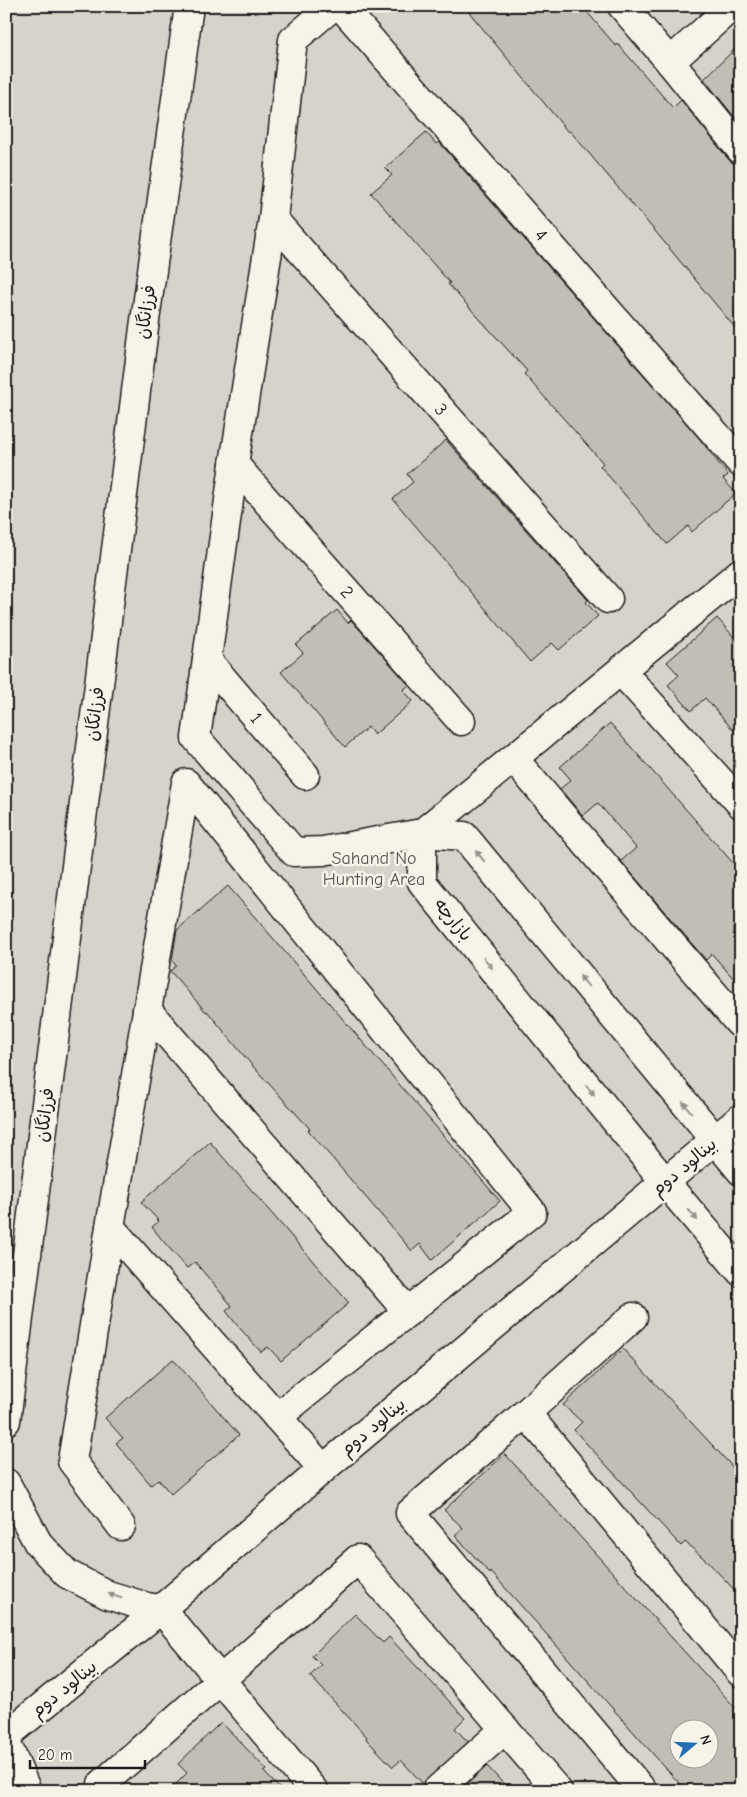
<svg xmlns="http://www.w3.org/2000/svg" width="747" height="1797" font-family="'Comic Neue','Playpen Sans Arabic',sans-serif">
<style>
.green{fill:#d7d3cb;stroke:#7a7874;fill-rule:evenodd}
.building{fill:#c0beb5;stroke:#1c1c1c;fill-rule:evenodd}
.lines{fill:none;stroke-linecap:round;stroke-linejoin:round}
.minor-casing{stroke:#1c1c1c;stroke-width:31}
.tertiary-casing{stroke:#1c1c1c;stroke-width:31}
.secondary-casing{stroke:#1c1c1c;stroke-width:31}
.minor{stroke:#f7f3e8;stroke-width:28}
.tertiary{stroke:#f7f3e8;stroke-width:28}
.secondary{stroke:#f7f3e8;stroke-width:28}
.oneway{fill:#94928c}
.labels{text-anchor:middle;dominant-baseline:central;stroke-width:5;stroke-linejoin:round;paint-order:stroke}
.street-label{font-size:18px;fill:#1c1c1c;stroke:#f7f3e8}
.park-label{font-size:18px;fill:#545351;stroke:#f7f3e8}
</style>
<rect width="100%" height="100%" fill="#f7f3e8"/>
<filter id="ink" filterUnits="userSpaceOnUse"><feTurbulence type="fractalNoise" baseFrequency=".02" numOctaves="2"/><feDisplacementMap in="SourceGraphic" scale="10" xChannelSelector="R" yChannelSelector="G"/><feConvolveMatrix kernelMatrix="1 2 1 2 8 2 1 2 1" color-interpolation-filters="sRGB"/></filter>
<g filter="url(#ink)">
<!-- green -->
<path class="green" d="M6,6H741V1791H6ZM680,1730H710V1760H680Z"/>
<!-- building -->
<path class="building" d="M464,6H582L616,46L618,44L673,108L681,100L729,160L735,164L741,165V335L660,237L570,131L568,132Z
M741,43V125L704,79Z
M426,132L436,144L439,142L699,438L728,475L723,479L736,493L692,532L688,526L667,544L600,466L603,463L524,374L527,371L448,284L450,283L371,193L392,175L385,168Z
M446,440L588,600L586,602L598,616L559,650L552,643L530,662L393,499L413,482L407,474Z
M337,610L348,623L351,620L409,685L403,690L413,701L374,735L368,727L345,747L281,672L303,653L296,645Z
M717,618L741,645V739L705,698L691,711L668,685L679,675L667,662Z
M610,723L741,872V987L712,954L706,960L621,861L636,848L598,803L583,816L560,789L571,780L560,767Z
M228,886L500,1201L432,1260L420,1244L412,1251L308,1130L310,1129L250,1063L207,1011L206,1012L170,971L176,966L172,960L177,930Z
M210,1142L349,1303L281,1361L268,1347L261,1352L237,1325L226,1311L232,1306L195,1262L187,1268L163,1241L152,1227L159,1221L141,1202Z
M623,1349L741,1476V1597L708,1562L685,1542L681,1546L574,1430L582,1422L563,1405Z
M173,1359L239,1435L171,1494L158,1479L151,1485L116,1443L123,1438L105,1418Z
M505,1454L741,1714V1791H686L491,1572L490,1574L455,1535L463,1528L444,1510ZM680,1730H710V1760H680Z
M355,1614L383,1643L389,1637L465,1718L455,1728L468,1742L423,1784L401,1760L393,1767L366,1739L367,1737L310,1676L321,1665L312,1656Z
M221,1722L267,1770L264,1772L282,1791H169L187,1773L178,1764Z
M487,1766L510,1791H460Z"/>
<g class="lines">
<defs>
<g id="minor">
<path d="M333,6L293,40L273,219L234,464L196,738L294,852L323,851L422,833L741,572"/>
<path id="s1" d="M341,6L741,463"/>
<path d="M622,6L670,62L741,150"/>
<path d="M670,62L732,6"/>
<path id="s2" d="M273,219L608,599"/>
<path id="s3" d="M234,464L461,721"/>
<path id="s4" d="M207,660L305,775"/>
<path d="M621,671L741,804"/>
<path d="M514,759L739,1023L741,1022"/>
<path d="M422,833V882L665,1182L741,1272"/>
<path d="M422,833L464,836L741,1171"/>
<path d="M147,1010L408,1312"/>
<path d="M110,1227L186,783L532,1212L277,1417"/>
<path d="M633,1317L526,1413L410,1513L643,1791"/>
<path d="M526,1413L741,1673"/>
<path d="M121,1526L72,1461L110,1227L323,1469"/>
<path d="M161,1609L314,1791"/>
<path d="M6,1742L27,1791"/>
<path d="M107,1791L102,1784L358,1559L558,1791"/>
<path d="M436,1791L505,1729"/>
</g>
<path id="tertiary" d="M6,1736L161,1609L323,1469L741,1118"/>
<path id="secondary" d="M6,1421L144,328L189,6
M6,1483L38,1543L67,1574L108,1595L147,1607L161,1609
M6,1777L7,1791"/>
</defs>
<!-- minor casing -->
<use href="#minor" class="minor-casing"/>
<!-- tertiary casing -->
<use href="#tertiary" class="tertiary-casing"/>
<!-- secondary casing -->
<use href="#secondary" class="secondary-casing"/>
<!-- minor -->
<use href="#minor" class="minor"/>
<!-- tertiary -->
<use href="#tertiary" class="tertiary"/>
<!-- secondary -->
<use href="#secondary" class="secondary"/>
</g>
<!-- one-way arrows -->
<defs><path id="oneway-solid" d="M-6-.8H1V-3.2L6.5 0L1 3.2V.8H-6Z" transform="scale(1.25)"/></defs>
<g class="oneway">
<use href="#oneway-solid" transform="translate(480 856) rotate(-129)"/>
<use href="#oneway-solid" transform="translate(488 963) rotate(51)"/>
<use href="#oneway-solid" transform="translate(584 981) rotate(-129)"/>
<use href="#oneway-solid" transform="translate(590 1090) rotate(51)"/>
<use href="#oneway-solid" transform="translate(687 1107) rotate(-129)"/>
<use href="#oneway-solid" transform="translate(693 1215) rotate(50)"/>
<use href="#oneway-solid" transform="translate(115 1596) rotate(-161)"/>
</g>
</g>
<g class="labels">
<!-- street labels -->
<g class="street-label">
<text stroke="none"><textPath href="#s1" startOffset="304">4</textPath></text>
<text transform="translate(146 312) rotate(-82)">فرزانگان</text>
<text stroke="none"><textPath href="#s2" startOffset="254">3</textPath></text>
<text stroke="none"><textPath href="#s3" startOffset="171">2</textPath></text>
<text transform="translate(95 714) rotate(-83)">فرزانگان</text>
<text stroke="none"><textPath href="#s4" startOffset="76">1</textPath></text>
<text transform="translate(453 920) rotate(51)">بازارچه</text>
<text transform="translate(45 1115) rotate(-83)">فرزانگان</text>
<text transform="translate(684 1167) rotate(-40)">بینالود دوم</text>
<text transform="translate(373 1427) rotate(-40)">بینالود دوم</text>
<text transform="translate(64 1689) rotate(-39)">بینالود دوم</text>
</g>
<!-- park labels -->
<g class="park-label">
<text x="374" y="858">Sahand No<tspan x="374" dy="21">Hunting Area</tspan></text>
</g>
</g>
<!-- margin -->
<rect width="747" height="1797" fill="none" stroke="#f7f3e8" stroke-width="25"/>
<rect x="12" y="12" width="722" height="1772" fill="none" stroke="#1c1c1c" stroke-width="2" filter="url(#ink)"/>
<!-- north arrow -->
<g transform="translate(694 1744) rotate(71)"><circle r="24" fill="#f7f3e8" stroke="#9f9d96"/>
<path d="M0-4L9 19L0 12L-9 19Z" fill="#1f6fb2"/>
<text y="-8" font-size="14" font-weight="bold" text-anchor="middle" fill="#1c1c1c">N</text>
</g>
<!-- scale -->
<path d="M30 1760v8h115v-8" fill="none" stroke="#1c1c1c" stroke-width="2.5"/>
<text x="38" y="1760" font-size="15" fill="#1c1c1c" stroke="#f7f3e8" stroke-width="4" paint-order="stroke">20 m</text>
</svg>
